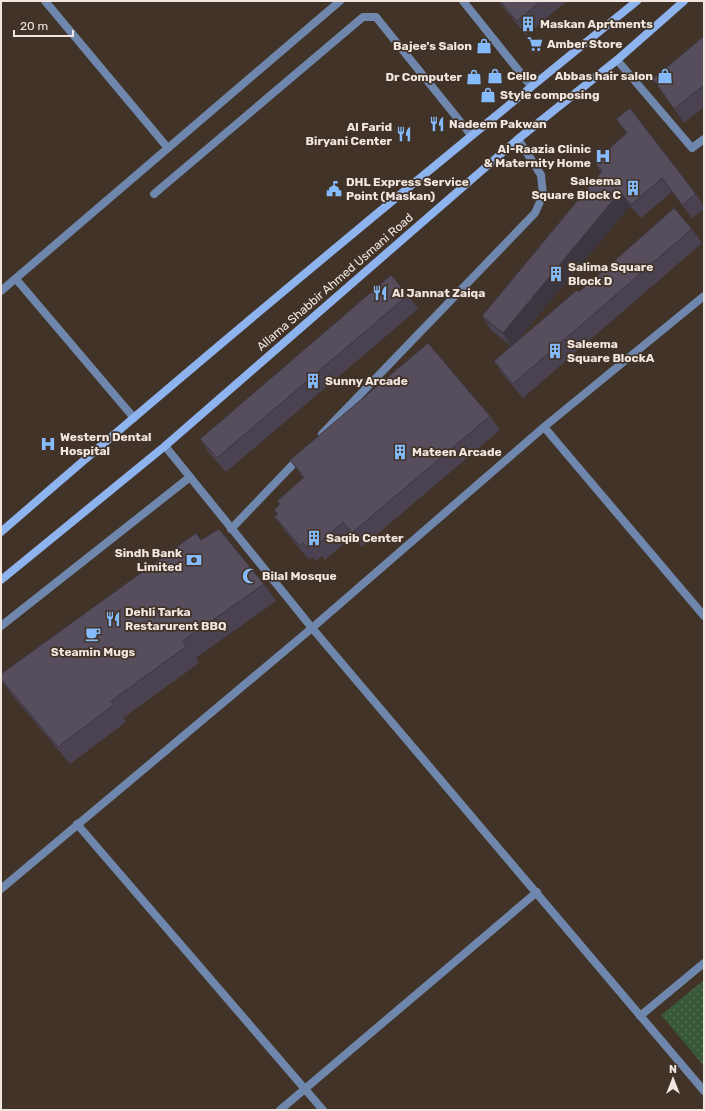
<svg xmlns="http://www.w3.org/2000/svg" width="705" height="1111" font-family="Rubik,sans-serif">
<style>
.park{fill:url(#park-dots)}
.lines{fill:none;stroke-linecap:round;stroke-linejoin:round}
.lane{stroke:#6f87ac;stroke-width:8}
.street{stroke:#6f87ac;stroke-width:8}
.secondary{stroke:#8eb4ef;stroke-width:8}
.wall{fill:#4a4250}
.shaded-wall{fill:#3c3641}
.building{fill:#564d5d;stroke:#3c3641}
.labels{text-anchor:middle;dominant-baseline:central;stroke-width:3.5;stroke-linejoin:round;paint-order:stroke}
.poi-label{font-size:12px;font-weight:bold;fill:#f1e7e0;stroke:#423328;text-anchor:start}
.street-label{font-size:12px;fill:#f1e7e0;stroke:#423328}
</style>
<defs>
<pattern id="park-dots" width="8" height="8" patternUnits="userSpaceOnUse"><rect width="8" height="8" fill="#385937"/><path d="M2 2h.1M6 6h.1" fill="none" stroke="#557154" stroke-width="1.8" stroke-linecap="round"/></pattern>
</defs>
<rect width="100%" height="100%" fill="#423328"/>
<!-- park -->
<path class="park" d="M704,980V1066L661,1015Z"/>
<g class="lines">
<!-- lane -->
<path class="lane" d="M617,60L692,148L704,139
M1,626L190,477
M640,1016L704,963"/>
<!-- street -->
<path class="street" d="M45,1L167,147
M463,1L531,86
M154,194L363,17H376L471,135
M16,279L134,418
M1,291L340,1
M544,427L704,616
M322,434L535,213L543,195L541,175L518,139
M165,446L312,628L704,1091
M231,529L300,457
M77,824L323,1110
M1,889L312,628L544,427L704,296
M280,1110L537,892"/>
<!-- secondary -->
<path class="secondary" d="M1,532C209,351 422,175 637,1
M1,580L165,446L518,139L617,60L684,1"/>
</g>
<!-- wall -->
<path class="wall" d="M498,1H567L526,35Z
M704,36V107L684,123L653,79Z
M616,119L696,194L704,206V209L692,218L672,192L641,218L630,206L517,341L579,292L692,229L702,243L523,398L503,375L494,361L511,346L491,330L482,316L601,172L594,162L626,133Z
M408,295L418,309L226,472L209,453L200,439Z
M490,416L500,430L362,547L353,536L325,560L322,556L316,561L313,557L309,560L284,530L274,516L277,514L274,510L280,504L303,478L290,460Z
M201,540L264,584L276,601L196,658L199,663L123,718L126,722L70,764L11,694L1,680V674Z"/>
<!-- shaded-wall -->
<path class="shaded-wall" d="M620,192L630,206L512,347L503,333Z"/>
<!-- building -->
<path class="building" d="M500,1H541L517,21Z
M704,36V85L674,109L653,79Z
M630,108L696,194L682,205L662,178L631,205L620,192L503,333L482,316L602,171L594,162L627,133L616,119Z
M674,208L692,229L513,384L494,361L577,290L579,292Z
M391,275L408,295L217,458L200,439Z
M428,343L490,416L352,533L343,522L316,546L312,542L307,547L303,543L300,546L274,516L278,514L274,510L280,504L277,501L304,477L290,460Z
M219,529L264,584L183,641L187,646L111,701L114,705L58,747L1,679V674L196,533L201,540Z"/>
<!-- icons -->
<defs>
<symbol id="building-bare" viewBox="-9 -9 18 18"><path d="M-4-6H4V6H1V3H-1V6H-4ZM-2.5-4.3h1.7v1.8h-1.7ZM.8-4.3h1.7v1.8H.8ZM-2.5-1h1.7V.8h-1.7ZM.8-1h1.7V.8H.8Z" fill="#85bbfb" stroke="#423328" stroke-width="2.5" paint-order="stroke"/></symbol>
<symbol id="supermarket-bare" viewBox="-9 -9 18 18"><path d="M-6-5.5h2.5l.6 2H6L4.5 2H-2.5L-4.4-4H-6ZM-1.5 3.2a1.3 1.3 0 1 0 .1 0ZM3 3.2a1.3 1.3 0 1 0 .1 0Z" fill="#85bbfb" stroke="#423328" stroke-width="2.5" paint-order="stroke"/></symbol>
<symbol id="shop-bare" viewBox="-9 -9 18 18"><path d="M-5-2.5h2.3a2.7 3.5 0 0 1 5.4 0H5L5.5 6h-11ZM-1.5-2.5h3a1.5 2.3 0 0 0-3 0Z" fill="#85bbfb" stroke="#423328" stroke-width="2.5" paint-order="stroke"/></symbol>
<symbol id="restaurant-bare" viewBox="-9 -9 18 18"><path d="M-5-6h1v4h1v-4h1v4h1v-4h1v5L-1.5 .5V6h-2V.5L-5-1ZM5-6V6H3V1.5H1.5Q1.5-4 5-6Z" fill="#85bbfb" stroke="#423328" stroke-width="2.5" paint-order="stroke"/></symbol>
<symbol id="hospital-bare" viewBox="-9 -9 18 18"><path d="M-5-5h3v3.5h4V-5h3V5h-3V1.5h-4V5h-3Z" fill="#85bbfb" stroke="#423328" stroke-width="2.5" paint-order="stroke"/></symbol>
<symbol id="civic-bare" viewBox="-9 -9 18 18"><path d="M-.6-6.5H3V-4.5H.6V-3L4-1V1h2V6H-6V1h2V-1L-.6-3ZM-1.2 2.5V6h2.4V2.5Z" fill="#85bbfb" stroke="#423328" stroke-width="2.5" paint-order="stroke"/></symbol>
<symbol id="bank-bare" viewBox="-9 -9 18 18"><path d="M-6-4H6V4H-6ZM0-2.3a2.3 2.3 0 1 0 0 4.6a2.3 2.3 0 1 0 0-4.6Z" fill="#85bbfb" stroke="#423328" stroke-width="2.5" paint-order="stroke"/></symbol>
<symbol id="mosque-bare" viewBox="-9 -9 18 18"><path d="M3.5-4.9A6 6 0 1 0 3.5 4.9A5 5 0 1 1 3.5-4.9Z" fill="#85bbfb" stroke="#423328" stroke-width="2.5" paint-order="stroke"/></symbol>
<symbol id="cafe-bare" viewBox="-9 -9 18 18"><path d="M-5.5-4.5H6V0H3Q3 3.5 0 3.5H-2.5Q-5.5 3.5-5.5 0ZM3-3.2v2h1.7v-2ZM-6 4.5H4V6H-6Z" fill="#85bbfb" stroke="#423328" stroke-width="2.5" paint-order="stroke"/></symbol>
</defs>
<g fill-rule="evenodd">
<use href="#building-bare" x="517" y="13" width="22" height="22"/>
<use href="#supermarket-bare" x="524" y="33" width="22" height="22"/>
<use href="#shop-bare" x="473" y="35" width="22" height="22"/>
<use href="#shop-bare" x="484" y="65" width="22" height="22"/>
<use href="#shop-bare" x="654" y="65" width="22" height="22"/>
<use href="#shop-bare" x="463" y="66" width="22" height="22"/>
<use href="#shop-bare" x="477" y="84" width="22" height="22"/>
<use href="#restaurant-bare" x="426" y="113" width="22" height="22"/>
<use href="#restaurant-bare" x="393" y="123" width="22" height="22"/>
<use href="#hospital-bare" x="592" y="145" width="22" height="22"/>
<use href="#building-bare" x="622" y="177" width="22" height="22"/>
<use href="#civic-bare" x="323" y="178" width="22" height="22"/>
<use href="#building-bare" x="545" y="263" width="22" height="22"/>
<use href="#restaurant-bare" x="369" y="282" width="22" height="22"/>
<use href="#building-bare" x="544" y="340" width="22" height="22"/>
<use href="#building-bare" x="302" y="370" width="22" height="22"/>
<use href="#hospital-bare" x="37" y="433" width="22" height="22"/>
<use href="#building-bare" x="389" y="441" width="22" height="22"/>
<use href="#building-bare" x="303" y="527" width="22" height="22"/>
<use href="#bank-bare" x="183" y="549" width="22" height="22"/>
<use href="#mosque-bare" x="239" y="565" width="22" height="22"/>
<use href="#restaurant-bare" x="102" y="608" width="22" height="22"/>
<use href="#cafe-bare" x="82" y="623" width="22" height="22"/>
</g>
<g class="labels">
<!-- poi labels -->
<g class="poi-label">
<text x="540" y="24">Maskan Aprtments</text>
<text x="547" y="44">Amber Store</text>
<text x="472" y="46" text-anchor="end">Bajee's Salon</text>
<text x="507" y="76">Cello</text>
<text x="653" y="76" text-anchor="end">Abbas hair salon</text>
<text x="462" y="77" text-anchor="end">Dr Computer</text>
<text x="500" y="95">Style composing</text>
<text x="449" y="124">Nadeem Pakwan</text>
<text x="392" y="127" text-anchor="end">Al Farid<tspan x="392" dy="14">Biryani Center</tspan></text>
<text x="591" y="149" text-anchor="end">Al-Raazia Clinic<tspan x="591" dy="14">&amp; Maternity Home</tspan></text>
<text x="621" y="181" text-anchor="end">Saleema<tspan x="621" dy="14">Square Block C</tspan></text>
<text x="346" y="182">DHL Express Service<tspan x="346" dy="14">Point (Maskan)</tspan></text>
<text x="568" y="267">Salima Square<tspan x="568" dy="14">Block D</tspan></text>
<text x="392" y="293">Al Jannat Zaiqa</text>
<text x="567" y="344">Saleema<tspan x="567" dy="14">Square BlockA</tspan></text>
<text x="325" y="381">Sunny Arcade</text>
<text x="60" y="437">Western Dental<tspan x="60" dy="14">Hospital</tspan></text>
<text x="412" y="452">Mateen Arcade</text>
<text x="326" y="538">Saqib Center</text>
<text x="182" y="553" text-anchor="end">Sindh Bank<tspan x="182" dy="14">Limited</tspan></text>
<text x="262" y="576">Bilal Mosque</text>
<text x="125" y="612">Dehli Tarka<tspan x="125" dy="14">Restarurent BBQ</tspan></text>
<text x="93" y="652" text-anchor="middle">Steamin Mugs</text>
</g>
<!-- street labels -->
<g class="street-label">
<text transform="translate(335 282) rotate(-41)">Allama Shabbir Ahmed Usmani Road</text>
</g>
</g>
<!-- border -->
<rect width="705" height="1111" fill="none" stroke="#f1e7e0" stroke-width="4"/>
<!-- north arrow -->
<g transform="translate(673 1079)" stroke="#423328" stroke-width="3" paint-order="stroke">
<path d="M0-3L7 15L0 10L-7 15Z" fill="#f1e7e0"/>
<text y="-6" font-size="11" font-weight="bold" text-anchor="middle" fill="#f1e7e0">N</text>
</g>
<!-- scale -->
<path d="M14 30v6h59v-6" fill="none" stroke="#f1e7e0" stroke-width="2"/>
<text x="20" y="30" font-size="12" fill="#f1e7e0" stroke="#423328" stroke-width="3" paint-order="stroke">20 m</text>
</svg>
